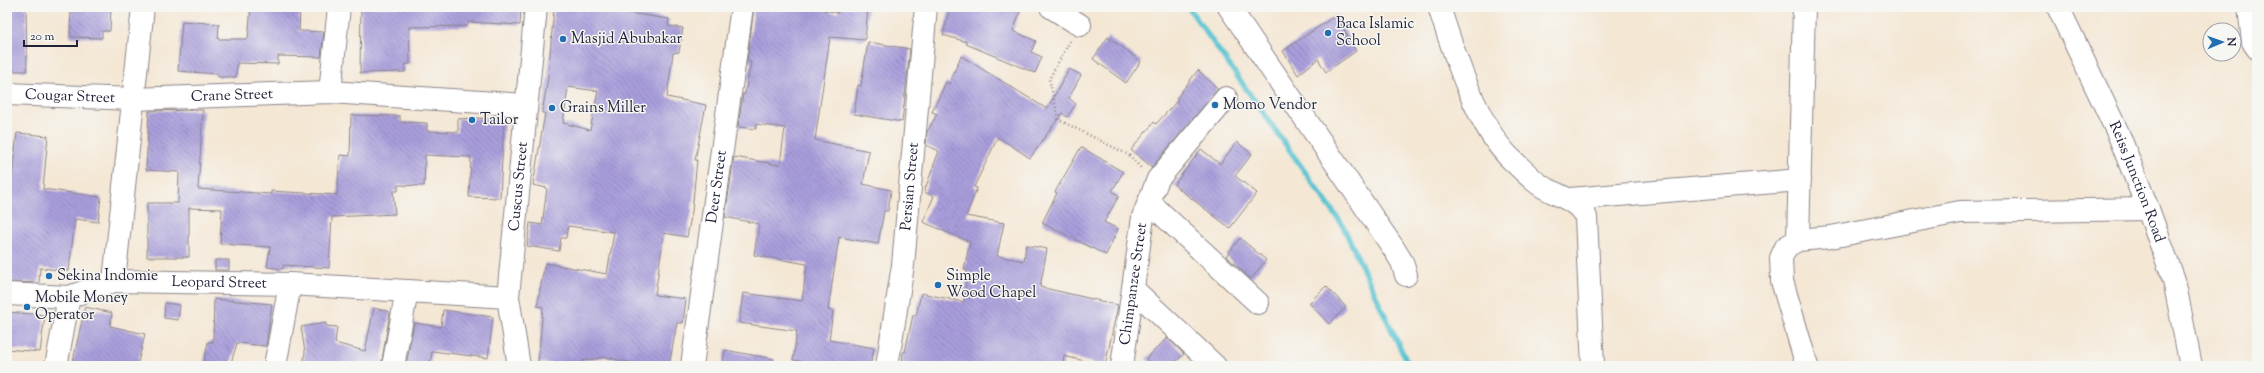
<svg xmlns="http://www.w3.org/2000/svg" width="2264" height="373" font-family="'Sorts Mill Goudy',serif">
<style>
.lines{fill:none;stroke-linecap:round;stroke-linejoin:round}
.stream{stroke:#57c3d1;stroke-width:5.5}
.building{fill:url(#building-back-hatch);fill-rule:evenodd}
.minor-casing{stroke:#8b8488;stroke-width:24}
.path{stroke:#8b8488;stroke-width:2.5;stroke-dasharray:1 3;stroke-linecap:butt}
.minor{stroke:#fff;stroke-width:22}
.poi-dot{fill:#1f6fb2;stroke:#f6f6f2;stroke-width:1.5}
.labels{text-anchor:middle;dominant-baseline:central;stroke-width:3;stroke-linejoin:round;paint-order:stroke}
.poi-label{font-size:15px;fill:#22223b;stroke:#f6f6f2;text-anchor:start}
.street-label{font-size:15px;fill:#22223b;stroke:#f6f6f2}
</style>
<defs>
<pattern id="building-back-hatch" width="6" height="6" patternUnits="userSpaceOnUse"><rect width="6" height="6" fill="#a99edc"/><path d="M-1 5l2 2M0 0l6 6M5-1l2 2" fill="none" stroke="#8980b4"/></pattern>
</defs>
<rect width="100%" height="100%" fill="#f6f6f2"/>
<filter id="ink" filterUnits="userSpaceOnUse"><feTurbulence type="fractalNoise" baseFrequency=".025" numOctaves="2"/><feDisplacementMap in="SourceGraphic" scale="8" xChannelSelector="R" yChannelSelector="G"/><feConvolveMatrix kernelMatrix="1 2 1 2 8 2 1 2 1" color-interpolation-filters="sRGB"/></filter>
<filter id="wash" filterUnits="userSpaceOnUse"><feTurbulence type="fractalNoise" baseFrequency=".012" numOctaves="4" result="noise"/><feDisplacementMap in="SourceGraphic" scale="16" xChannelSelector="R" yChannelSelector="G"/><feGaussianBlur stdDeviation="0.9" result="paint"/><feColorMatrix in="noise" values="0 0 0 0 0 0 0 0 0 0 0 0 0 0 0 0 0 1.4 0 .05"/><feComposite in="paint" operator="in"/></filter>
<g filter="url(#wash)">
<rect width="100%" height="100%" fill="#f4e7d4"/>
<g class="lines">
<!-- stream -->
<path class="stream" d="M1188,7L1342,224L1405,358L1411,366"/>
</g>
<g id="blocks">
<!-- building -->
<path class="building" d="M7,7H26L27,71H7Z
M71,7H111L110,31H102V38L70,37Z
M251,7H300L299,31L324,32L321,57L278,56V64L237,63L236,77H218V74L178,71L182,21L219,24L218,39H248Z
M361,7H521L520,25L468,22V26L409,27L410,64H405V72L360,73Z
M554,7H623L622,12L669,19L668,26L683,28L679,52L673,53L667,97L706,105L695,160H697L692,211L687,237L664,233L655,295L686,299L683,323H677L669,366H647L605,357L582,361V366L538,363L543,307L537,306L545,263L607,274L614,232L568,226L566,238H561L559,251L527,246L530,223L542,225L547,188L533,185L545,113H542L548,78ZM568,87L598,91L590,130L563,123Z
M754,7H810L838,13V7H868L865,40L830,37L815,140L869,151L863,184L891,190L888,211H884L878,244L839,237L828,310L833,311L829,340L874,348L870,366H833L793,360L797,331L739,323L743,293L802,301L807,264L754,255L759,224L725,217L734,157L780,165L785,128L756,124V129L738,127L743,94H745L751,62L747,61Z
M950,7H1007L1020,12L1013,31L1036,41L1031,52L1042,57L1035,73L966,44L967,42L943,35Z
M1336,15L1356,51L1326,72L1318,59L1298,75L1283,51Z
M1108,37L1141,61L1126,83L1093,59Z
M868,42L910,49L902,122L854,114L858,85L861,86Z
M961,56L1047,109L1069,69L1081,75L1069,98L1076,104L1067,117L1062,113L1030,158L998,137L974,187L977,188L966,216L1004,223L997,256L1024,261L1026,245L1047,249L1040,287L1118,305L1105,366L1064,356L1063,366H902L903,352H905L913,315L916,316L921,293L964,302L967,270L964,269L970,242L923,222L934,196L924,192L939,151L926,145L927,132L937,114L932,112L946,82L949,84Z
M1198,70L1218,89L1152,167L1131,150L1154,122L1156,124L1178,100L1176,99Z
M203,110L198,189L271,194V191L337,195L340,155L350,156L351,115L400,116V122L427,123V131L458,132V119L476,118L504,120L500,198L469,197L471,157L425,155L424,186L398,185V191H393L395,214L332,217L329,268L283,265V269L267,267L270,247L220,244L222,209L189,208V257H147V203H178L179,172L146,170L149,111Z
M17,133L48,136L43,189L101,197L98,222L75,219L69,271L40,268L39,283L7,282V186H11Z
M1237,142L1252,154L1235,176L1257,193L1230,228L1174,185L1201,149L1220,164Z
M1081,147L1123,172L1112,191L1119,196L1104,222L1118,229L1106,255L1042,223L1057,193L1055,192Z
M1240,238L1266,260L1251,279L1226,256Z
M215,260H229V270H215Z
M1326,286L1346,307L1329,324L1309,303Z
M214,299L272,304L266,346L237,343L230,366H203L208,342H213Z
M165,303L180,305L178,320L164,318Z
M85,307L112,313L110,326L145,334L137,366H72Z
M374,308L390,312L381,366L303,365L305,352L301,327L326,323V326L337,327L335,343L365,351Z
M443,310L493,317L488,358L432,351L430,366H406L414,323L441,327Z
M7,312L45,315L40,352L7,349Z
M1167,338L1184,354L1172,366H1154L1146,359Z
M725,350L774,359L773,366H722Z"/>
</g>
</g>
<g filter="url(#ink)">
<use href="#blocks" fill-opacity="0" stroke="#8b8488" stroke-width="1"/>
<g class="lines">
<defs>
<g id="minor">
<path d="M1051,7L1080,25"/>
<path d="M1229,7L1394,249L1402,262L1406,275"/>
<path d="M1439,7C1454,53 1477,127 1512,160C1521,168 1530,178 1540,185C1556,196 1576,198 1586,217L1593,366"/>
<path id="s1" d="M2058,7L2118,133L2148,209L2174,280L2191,366"/>
<path d="M2249,7L2253,42L2257,48"/>
<path d="M330,92L339,7"/>
<path id="s2" d="M7,94L133,99L330,92L526,105"/>
<path d="M1570,199L1800,180"/>
<path d="M1149,202L1258,303"/>
<path d="M1798,240L1804,7"/>
<path d="M114,281L143,7"/>
<path d="M1133,289L1215,366"/>
<path id="s3" d="M7,294L69,297L114,281L290,284L508,297"/>
<path d="M56,366L69,297"/>
<path d="M275,366L290,284"/>
<path d="M393,366L407,291"/>
<path id="s4" d="M519,366L508,297L536,7"/>
<path id="s5" d="M692,366L742,7"/>
<path id="s6" d="M887,366L903,265L926,7"/>
<path id="s7" d="M1122,366L1143,217L1158,179L1226,98"/>
<path d="M1807,366L1782,281L1781,258L1786,247L1798,240L1831,237L1960,212L2148,209"/>
</g>
</defs>
<!-- minor casing -->
<use href="#minor" class="minor-casing"/>
<!-- path -->
<path class="path" d="M1070,41L1049,79L1059,120L1129,155L1142,169"/>
<!-- minor -->
<use href="#minor" class="minor"/>
</g>
</g>
<!-- markers -->
<g class="poi-dot">
<circle cx="1328" cy="33" r="4"/>
<circle cx="563" cy="39" r="4"/>
<circle cx="1215" cy="105" r="4"/>
<circle cx="552" cy="108" r="4"/>
<circle cx="472" cy="120" r="4"/>
<circle cx="49" cy="276" r="4"/>
<circle cx="938" cy="285" r="4"/>
<circle cx="27" cy="307" r="4"/>
</g>
<g class="labels">
<!-- poi labels -->
<g class="poi-label">
<text x="1336" y="24">Baca Islamic<tspan x="1336" dy="17">School</tspan></text>
<text x="571" y="39">Masjid Abubakar</text>
<text x="1223" y="105">Momo Vendor</text>
<text x="560" y="108">Grains Miller</text>
<text x="480" y="120">Tailor</text>
<text x="57" y="276">Sekina Indomie</text>
<text x="946" y="276">Simple<tspan x="946" dy="17">Wood Chapel</tspan></text>
<text x="35" y="298">Mobile Money<tspan x="35" dy="17">Operator</tspan></text>
</g>
<!-- street labels -->
<g class="street-label">
<text stroke="none"><textPath href="#s2" startOffset="225">Crane Street</textPath></text>
<text stroke="none"><textPath href="#s2" startOffset="63">Cougar Street</textPath></text>
<text stroke="none"><textPath href="#s1" startOffset="192">Reiss Junction Road</textPath></text>
<text stroke="none"><textPath href="#s4" startOffset="181">Cuscus Street</textPath></text>
<text stroke="none"><textPath href="#s5" startOffset="181">Deer Street</textPath></text>
<text stroke="none"><textPath href="#s6" startOffset="181">Persian Street</textPath></text>
<text stroke="none"><textPath href="#s3" startOffset="215">Leopard Street</textPath></text>
<text stroke="none"><textPath href="#s7" startOffset="83">Chimpanzee Street</textPath></text>
</g>
</g>
<!-- margin -->
<rect width="2264" height="373" fill="none" stroke="#f6f6f2" stroke-width="24"/>
<!-- north arrow -->
<g transform="translate(2222 42) rotate(88)"><circle r="19" fill="#f6f6f2" stroke="#a1a1a9"/>
<path d="M0-3L7 15L0 10L-7 15Z" fill="#1f6fb2"/>
<text y="-6" font-size="11" font-weight="bold" text-anchor="middle" fill="#22223b">N</text>
</g>
<!-- scale -->
<path d="M24 40v6h53v-6" fill="none" stroke="#22223b" stroke-width="2"/>
<text x="30" y="40" font-size="12" fill="#22223b" stroke="#f6f6f2" stroke-width="3" paint-order="stroke">20 m</text>
</svg>
